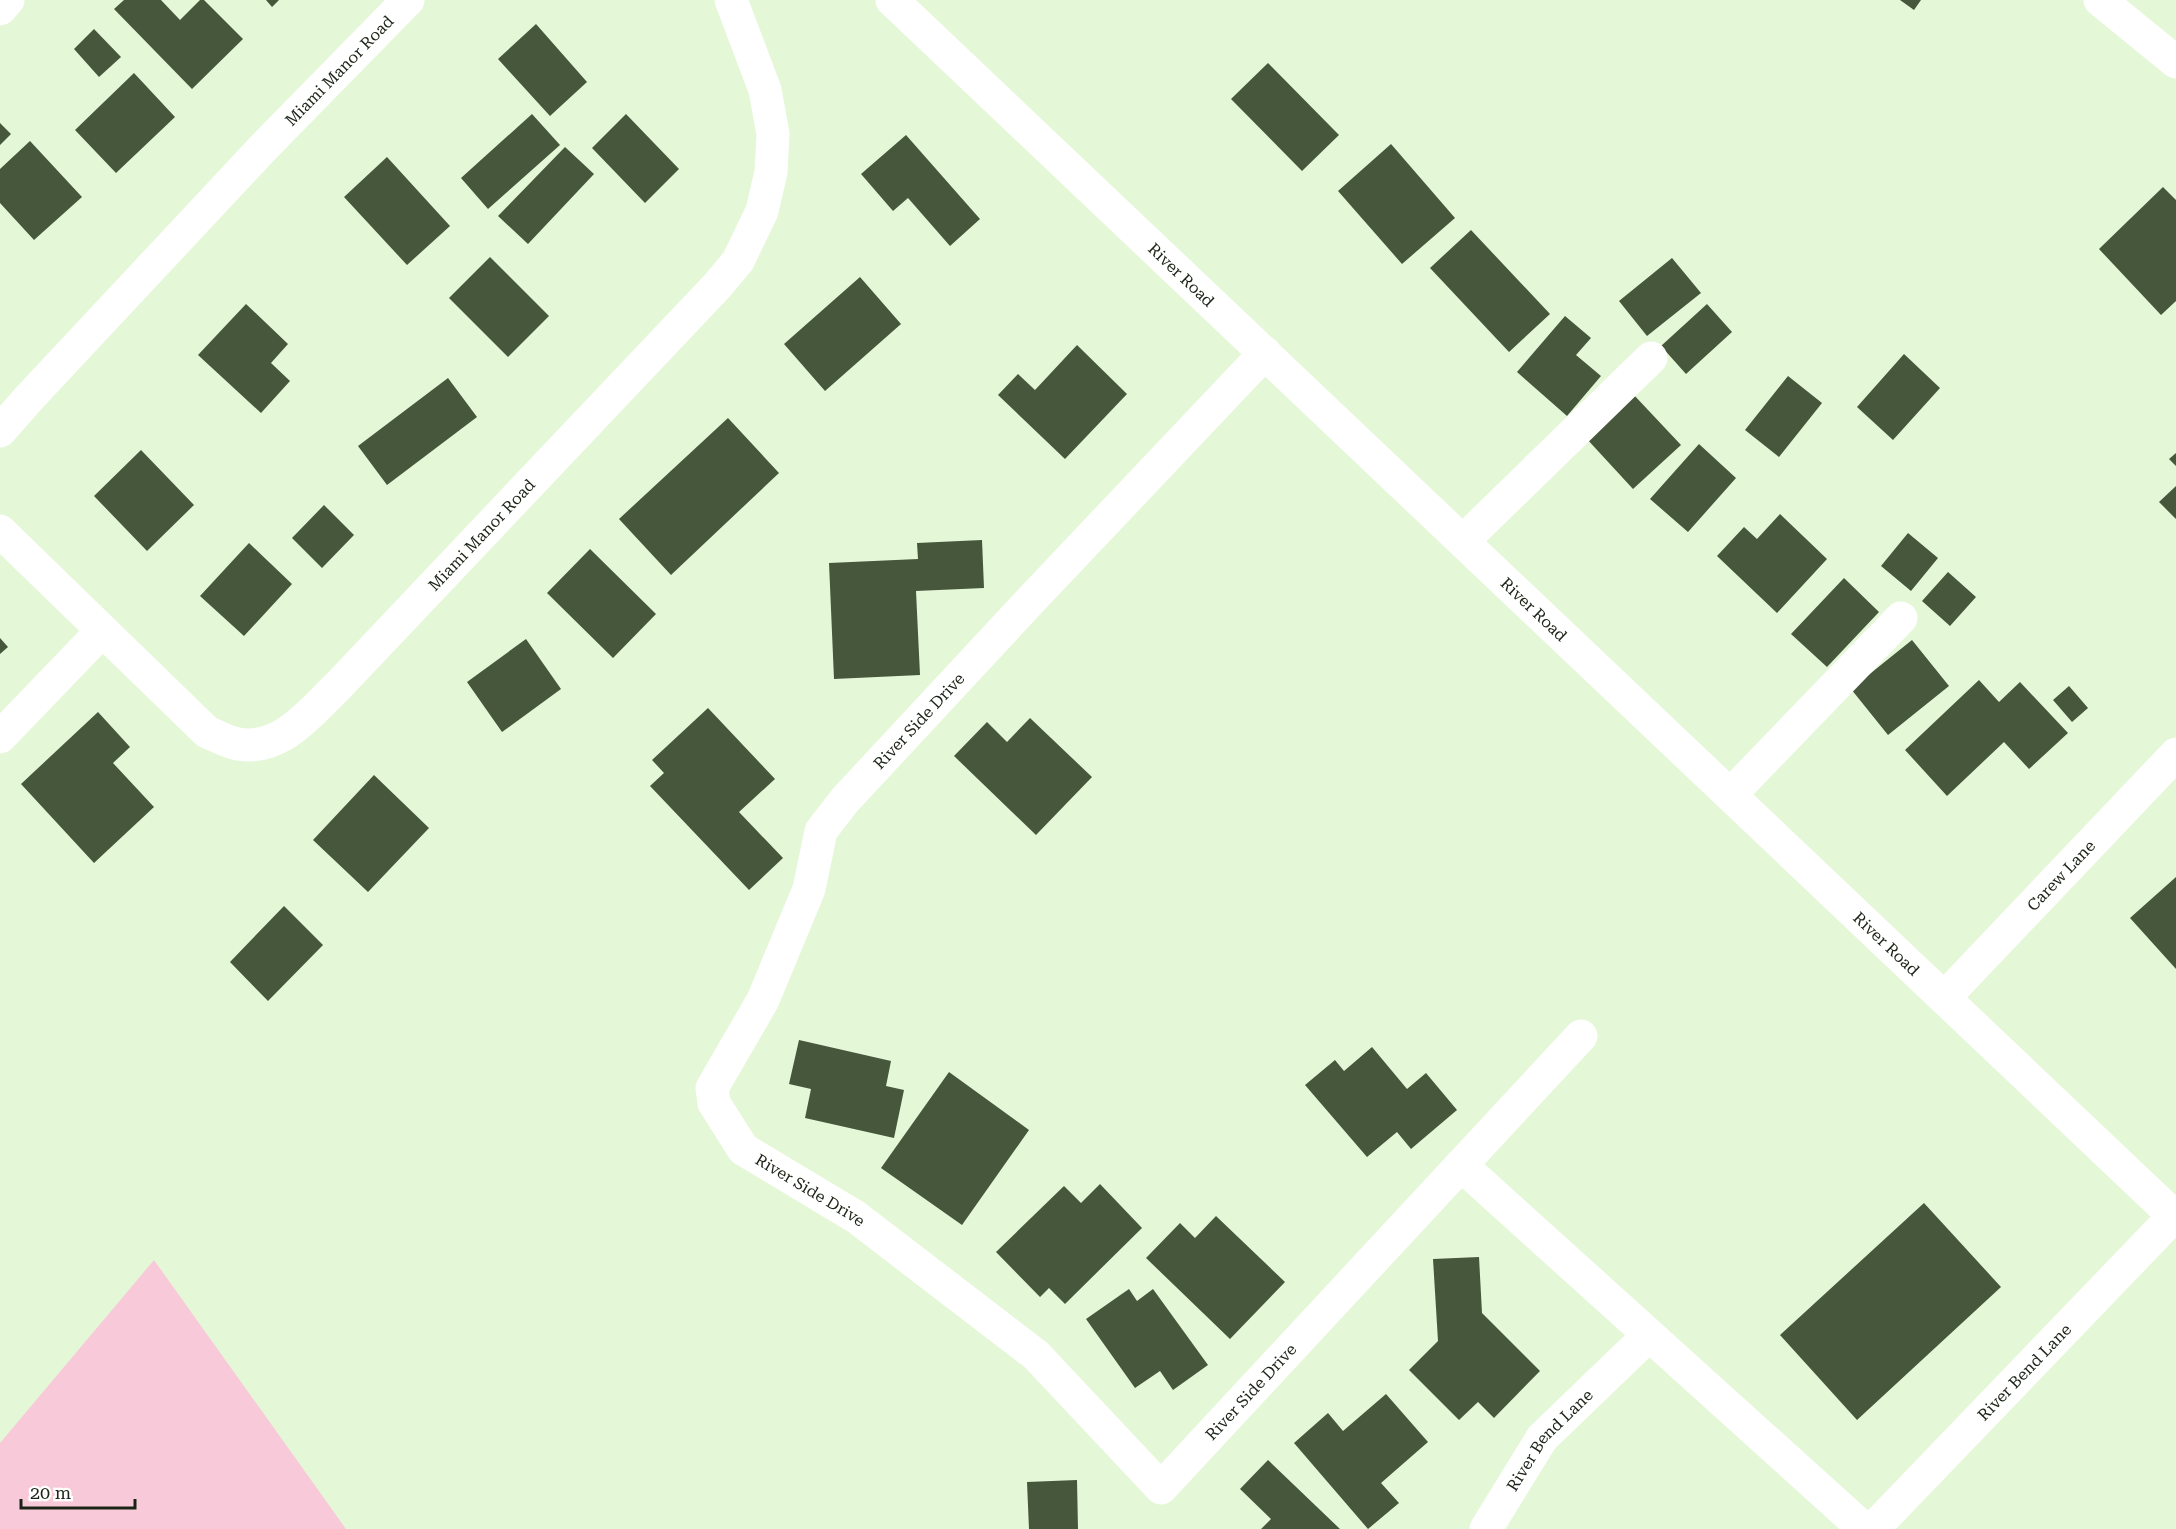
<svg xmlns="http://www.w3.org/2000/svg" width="2176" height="1529" font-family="'Roboto Serif',serif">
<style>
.green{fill:#f8cad9}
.building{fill:#47573c}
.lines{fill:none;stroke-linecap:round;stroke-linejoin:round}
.minor{stroke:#fff;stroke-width:33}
.labels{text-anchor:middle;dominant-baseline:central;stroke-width:6;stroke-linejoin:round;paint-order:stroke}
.street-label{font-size:16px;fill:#1b2216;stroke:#fff}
</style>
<rect width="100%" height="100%" fill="#e4f7d7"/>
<!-- green -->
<path class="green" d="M154,1260L346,1529H0V1443Z"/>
<!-- building -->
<path class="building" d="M124,0H161L180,20L200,0H204L243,39L192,89L114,9Z
M266,0H279L272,7Z
M1900,0H1921L1914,10Z
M536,24L587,82L550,116L498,59Z
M94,29L121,57L99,77L74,49Z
M1268,63L1339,135L1302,171L1231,99Z
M134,73L175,117L116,173L75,130Z
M532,114L560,145L488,209L461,178Z
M626,114L679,169L645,203L592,148Z
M0,123L11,134L0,145Z
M906,135L980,219L950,246L908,198L893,211L861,174Z
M30,141L82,197L34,240L0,203V169Z
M1391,144L1455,218L1402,264L1338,191Z
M565,147L594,174L528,244L498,216Z
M387,157L450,226L407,265L344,197Z
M2163,187L2176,200V301L2161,315L2099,249Z
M1471,230L1550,314L1509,352L1430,268Z
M490,257L549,316L508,357L449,298Z
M1672,258L1701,293L1647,336L1619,301Z
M860,277L901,324L825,391L784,344Z
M246,304L288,344L271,363L290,381L261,413L198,355Z
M1707,304L1732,332L1686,374L1661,346Z
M1565,316L1591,338L1576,355L1601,376L1567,416L1517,372Z
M1077,345L1127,394L1065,459L998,395L1018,374L1035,390Z
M1904,354L1940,388L1893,440L1857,407Z
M1788,376L1822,403L1779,457L1745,430Z
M448,378L477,417L387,485L358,446Z
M1633,394L1681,445L1633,489L1586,438Z
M728,418L779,473L671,575L619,519Z
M1699,444L1736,478L1688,532L1650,499Z
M141,450L194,505L147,551L94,496Z
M2176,453V466L2169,459Z
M2176,486V519L2159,502Z
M324,505L354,535L322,568L292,538Z
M1780,514L1827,559L1777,613L1717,556L1744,527L1757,539Z
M1908,533L1938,558L1911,591L1881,566Z
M982,540L984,588L916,591L920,675L834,679L829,563L918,559L917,543Z
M249,543L292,584L244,636L200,596Z
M590,549L656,614L613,658L547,593Z
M1948,572L1976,597L1950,626L1922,601Z
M1844,578L1879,612L1827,667L1791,634Z
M0,638L8,647L0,654Z
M526,639L561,689L502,732L467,682Z
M1912,640L1949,686L1888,735L1851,689Z
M1979,680L1999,702L2020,682L2068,733L2029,769L2004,742L1947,796L1905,750Z
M2069,686L2088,708L2072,722L2053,700Z
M708,708L775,779L739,812L783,858L749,890L650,786L664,773L652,760Z
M98,712L130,747L113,763L154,807L94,863L21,784Z
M1030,718L1092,777L1036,835L954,756L987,722L1007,742Z
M374,775L429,828L368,892L313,840Z
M2176,877V969L2130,918Z
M284,906L323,945L268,1001L230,962Z
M799,1040L891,1061L886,1086L904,1090L894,1138L805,1118L811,1089L789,1084Z
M1372,1047L1407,1089L1426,1073L1457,1110L1411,1149L1397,1132L1367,1157L1305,1085L1335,1060L1344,1071Z
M949,1072L1029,1130L962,1225L881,1168Z
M1100,1184L1142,1228L1065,1304L1049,1288L1040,1297L996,1252L1064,1186L1081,1203Z
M1924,1203L2001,1287L1857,1420L1780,1335Z
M1216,1216L1285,1282L1230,1339L1146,1258L1180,1223L1195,1238Z
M1479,1257L1482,1313L1540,1371L1494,1418L1478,1402L1459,1420L1409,1370L1438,1341L1433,1259Z
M1129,1289L1137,1301L1153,1289L1208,1365L1173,1390L1160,1371L1135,1388L1086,1319Z
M1386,1394L1428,1442L1381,1483L1399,1503L1368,1529L1294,1443L1328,1413L1343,1431Z
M1268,1460L1340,1529H1261L1271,1519L1240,1489Z
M1077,1480L1078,1529H1029L1027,1482Z"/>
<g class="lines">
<!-- minor -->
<g class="minor">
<path id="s1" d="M892,0L2176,1218"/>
<path d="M2100,0L2176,62"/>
<path d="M0,9L8,0"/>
<path id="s2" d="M1265,353L1031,600L845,800L821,831L809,889L763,1000L712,1088L714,1103L743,1149L856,1217L1036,1355L1161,1488L1581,1036"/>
<path id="s3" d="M0,431L30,397L262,149L408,0"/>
<path id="s4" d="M0,531L207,732C217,736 227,742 238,744C281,752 312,711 339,685L717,286L738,261L762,211L771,172L773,134L765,90L731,0"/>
<path d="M1463,541L1651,358"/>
<path d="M0,737L102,631"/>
<path d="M1731,794L1901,618"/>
<path id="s5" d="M1945,997L2176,754"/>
<path d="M1461,1165L1864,1529"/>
<path id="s6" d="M1486,1529L1542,1438L1649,1335"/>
<path id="s7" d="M1873,1529L2174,1216"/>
</g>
</g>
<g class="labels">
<!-- street labels -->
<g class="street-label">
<text stroke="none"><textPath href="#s3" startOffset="495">Miami Manor Road</textPath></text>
<text stroke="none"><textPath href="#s1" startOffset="399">River Road</textPath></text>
<text stroke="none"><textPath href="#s4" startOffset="651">Miami Manor Road</textPath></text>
<text stroke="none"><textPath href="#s1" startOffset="885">River Road</textPath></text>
<text transform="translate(919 721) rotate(-47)">River Side Drive</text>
<text stroke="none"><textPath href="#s5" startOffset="168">Carew Lane</textPath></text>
<text stroke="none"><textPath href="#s1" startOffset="1371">River Road</textPath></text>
<text stroke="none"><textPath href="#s2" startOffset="1082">River Side Drive</textPath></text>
<text stroke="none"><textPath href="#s7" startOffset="218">River Bend Lane</textPath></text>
<text stroke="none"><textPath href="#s2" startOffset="1676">River Side Drive</textPath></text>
<text stroke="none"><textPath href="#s6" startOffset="110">River Bend Lane</textPath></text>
</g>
</g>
<!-- scale -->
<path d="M21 1499v9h114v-9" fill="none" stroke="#1b2216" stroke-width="3"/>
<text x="30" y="1499" font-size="18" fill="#1b2216" stroke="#ffffff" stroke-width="4.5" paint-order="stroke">20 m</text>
</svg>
